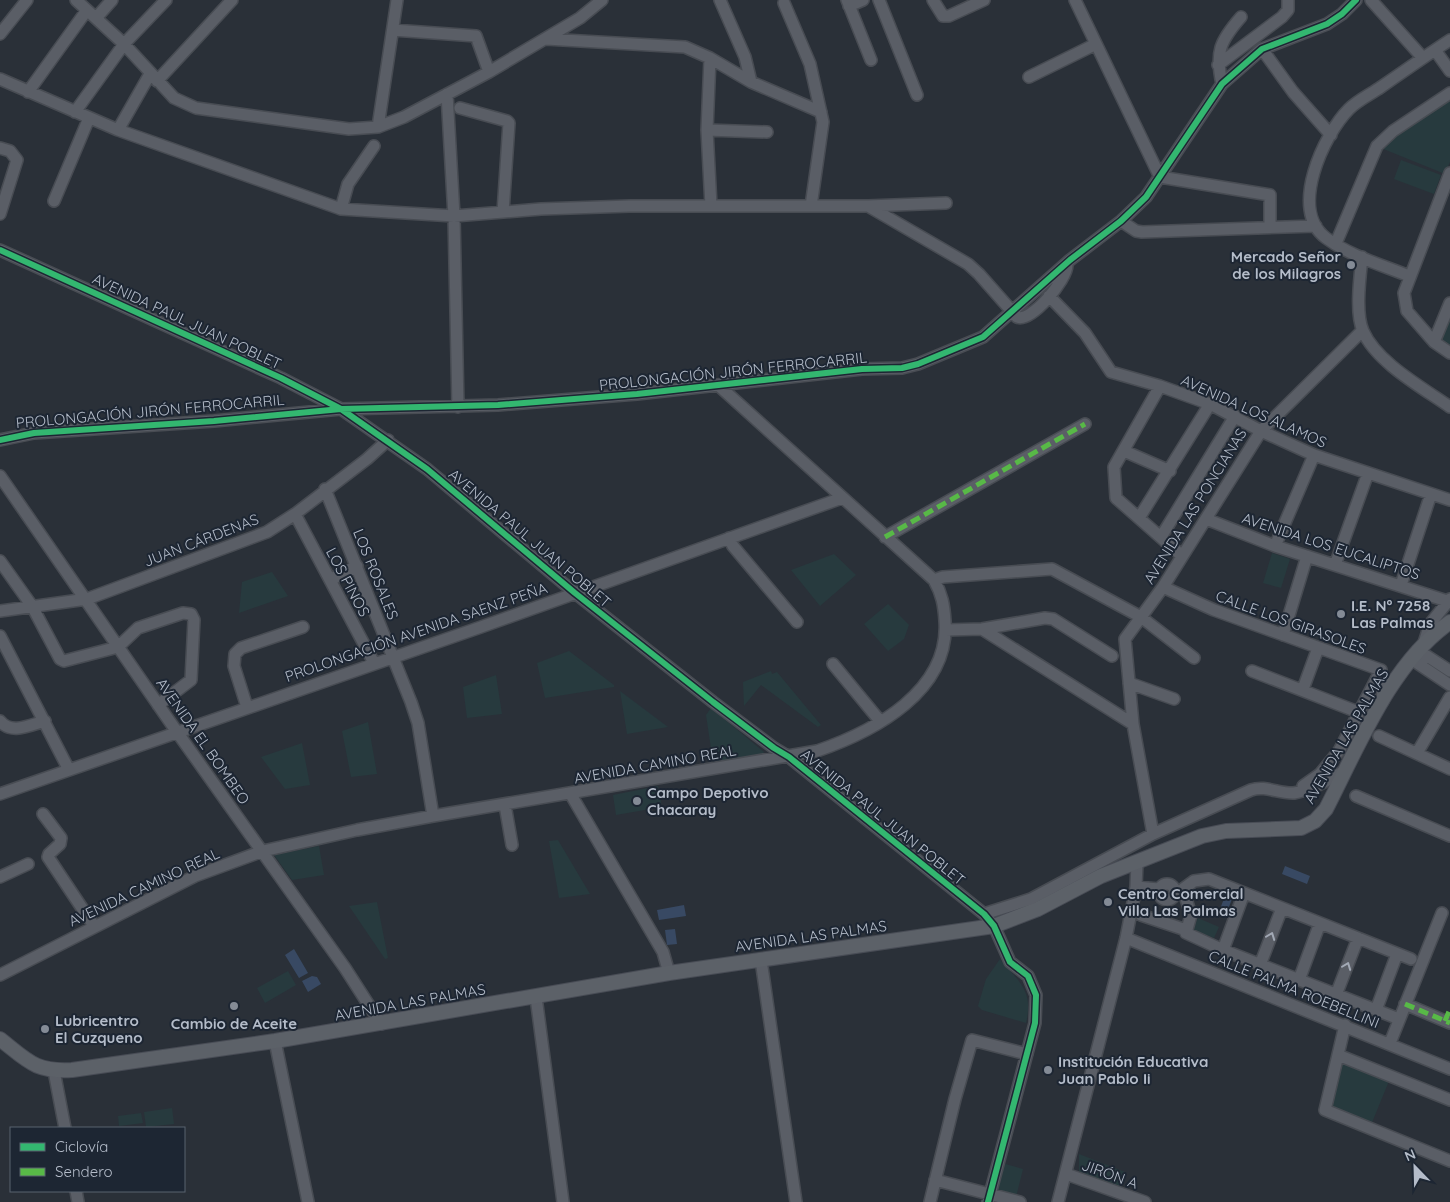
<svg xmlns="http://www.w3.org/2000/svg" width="1450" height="1202" font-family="Quicksand,sans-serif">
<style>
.green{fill:#273a3e}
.water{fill:#384963}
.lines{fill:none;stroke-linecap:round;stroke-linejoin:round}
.minor-casing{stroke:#484c53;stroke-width:14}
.major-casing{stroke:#484c55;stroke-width:16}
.minor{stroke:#5a5e66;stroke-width:11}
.major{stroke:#5c6168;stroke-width:14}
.quiet{stroke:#58b947;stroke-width:5;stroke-dasharray:10 5;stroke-linecap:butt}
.cycleway-casing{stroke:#1d2633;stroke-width:9}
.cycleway{stroke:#33b770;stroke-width:6}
.oneway{stroke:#a2a9b5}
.poi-dot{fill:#848b96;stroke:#1d2633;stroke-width:2}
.labels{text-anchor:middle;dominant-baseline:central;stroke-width:4;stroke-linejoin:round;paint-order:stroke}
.poi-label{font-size:15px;font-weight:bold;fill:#b4bcc9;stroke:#1d2633;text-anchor:start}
.street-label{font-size:15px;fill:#b4bcc9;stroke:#1d2633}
</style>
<rect width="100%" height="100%" fill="#2a3038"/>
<!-- green -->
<path class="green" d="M1450,97V162L1445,174L1381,148L1386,141Z
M1401,160L1441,175L1434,194L1394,179Z
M1450,313V345L1439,338Z
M1272,553L1290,559L1281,588L1263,583Z
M834,554L856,575L820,606L791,570Z
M272,572L288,596L239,613L242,582Z
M888,604L909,625L904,639L888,651L864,624Z
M569,651L614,685V687L545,698L537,663Z
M771,671L772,674L777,672L821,725L818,727L761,685L744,706L743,682Z
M496,675L502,714L467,718L463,687Z
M620,691L668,727L627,734Z
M711,708L764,752L762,755L713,762L706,715Z
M368,722L377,774L351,777L342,731Z
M302,743L310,785L285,789L261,757Z
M658,786L662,807L616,815L613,795Z
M558,840L590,894L559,898L549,841Z
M319,846L324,875L292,880L274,855Z
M377,902L388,958L385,959L349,906Z
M1198,918L1219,927L1214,938L1193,930Z
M1000,959C1019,982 1034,991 1026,1023L982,1010L978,1006L986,979Z
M288,971L296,985L265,1003L257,988Z
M1343,1062L1389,1081L1371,1125L1333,1109L1331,1106L1339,1065Z
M172,1108L174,1124L146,1127L144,1112Z
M141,1113L143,1123L119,1126L118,1116Z
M1079,1154L1125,1172L1119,1190L1081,1174L1079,1171Z
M1002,1163L1023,1169L1016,1197L995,1191Z"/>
<!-- water -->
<path class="water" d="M1285,866L1310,876L1307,884L1282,874Z
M1225,896L1232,899L1227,912L1220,909Z
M684,905L686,916L659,920L657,910Z
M675,929L677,944L667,945L665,930Z
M294,949L308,973L299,978L285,955Z
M312,976L317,977L321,984L308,992L302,981Z"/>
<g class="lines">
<defs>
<path id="minor" d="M76,0L124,44L174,98L196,108L349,129L378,127L404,117L489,72L580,18L602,0
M720,0L745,57L751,82
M847,0L871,60
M879,0L917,95
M933,0L943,16H949L984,0
M1075,0L1160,177L1270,195V226
M1371,0L1423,58
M784,3L810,64L823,122L811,206
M849,6L863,0
M96,18L112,0
M393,30L476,36L489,72
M0,34L27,0
M546,39L685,47L710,58L751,82L821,112
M1262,49L1293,92L1331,135
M1435,50L1450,71
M710,58L707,130L711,206
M1218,65L1282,17L1288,10V0
M1029,77L1096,44
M0,79L118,130L341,209L454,216L541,209L630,206H868L946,203
M157,81L232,0
M1222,84C1215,52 1220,41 1241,17
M28,92L87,10
M447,94L454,216L458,407
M460,108L507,121L509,123L503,212
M75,112L124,44L166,0
M378,127L397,0
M118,130L150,74
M707,130L767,132
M0,148L10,151L17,160L0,214
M1450,173L1404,293L1407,311L1434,342L1450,353
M54,201L89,118
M868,206L968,264L979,274L1017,317C1031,323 1067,280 1067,265
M341,209L348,184L374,146
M1121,221L1136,231L1142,232L1316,226
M1336,243L1377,146L1393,131L1450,93
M0,250L281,378L341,409L427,469L575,593L713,702L774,748L789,757L984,914L994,926L1010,962L1028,976L1036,995L1035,1023L988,1202
M1362,257C1360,277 1355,313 1363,331C1376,362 1423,388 1450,407
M1409,276C1382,265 1350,256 1326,238C1288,210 1324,134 1349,109C1358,100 1371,94 1381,87C1404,71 1427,55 1450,40
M1049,296L1085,333L1111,372L1160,386L1210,404L1261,431L1314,455L1450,500
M1434,342L1450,303
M1160,386L1114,467L1116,498L1182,556
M0,440L34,433L214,421L341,409L498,405L637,394L862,369L902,368L918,364L983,337L1070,260L1121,221L1146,197L1222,84L1262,49L1327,24L1342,14L1356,0
M1124,451L1170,471
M0,476L177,732L345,968L381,1024
M325,489L411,702L418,723L433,816
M295,514L374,663
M1139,518L1210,404
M1206,519L1275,546L1447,601
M885,537L1085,424
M1161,537L1235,416
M729,538L733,546L797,622
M1275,546L1314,455
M0,561L32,606L60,659L64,661L118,647L138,628L183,613L191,614L194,620L191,680L158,705
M1335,565L1368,473
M330,580L357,566
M934,580L943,577L1052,569L1141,617L1194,658
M1401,585L1431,494
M1163,587L1214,610L1381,670L1383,701
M0,611L87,599L267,532L295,514L367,459L388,440
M982,629L1133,724
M946,630L982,629L1045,618L1053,619L1112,656
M1283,635L1307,556
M0,636L69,770
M1423,646L1430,624L1450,599
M1411,659L1450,685
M1414,661L1427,656L1450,671
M833,664L880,721
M1252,671L1358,712
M1129,683L1174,699
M1303,689L1318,648
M247,707L234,666L235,654L241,648L303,627
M0,721C11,735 30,725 45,721
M1379,736L1450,769
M1417,753L1450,697
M1303,786L1320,774L1339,751L1381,670
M570,793L663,952L669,973
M0,794L481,627L842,498
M1356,796L1450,836
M505,805L512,845
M43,814L61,838L60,844L49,854L48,857L94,926
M1153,834L1133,724L1125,639L1163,587L1261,431L1362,331
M0,877L28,864
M1159 892a8 8 0 1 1 16 0a8 8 0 1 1-16 0Z
M1136,887L1159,889
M984,914L1031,899L1153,834L1251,790C1266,785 1279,794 1294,793C1312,790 1330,779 1346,770
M1141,915L1186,930
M1126,938L1450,1069
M1223,950L1244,893
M761,960L796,1202
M1260,965L1282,908
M0,975L195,876L263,851L357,830L433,816L817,751C875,731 950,691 945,621C944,605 942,594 934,580L718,385
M1299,980L1320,923
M1336,995L1358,938
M536,997L563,1202
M1405,1004L1450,1023
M1376,1010L1397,954
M1399,1019L1223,950L1186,933L1191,915L1183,889L1194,881L1209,879L1411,959
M1345,1025L1325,1110L1450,1161
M275,1041L308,1202
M1390,1043L1442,913
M1338,1055L1450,1100
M54,1071L65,1128
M1066,1174L1145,1202
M935,1180L1020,1202
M76,1191L78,1202
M930,1202L955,1099L972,1040L1027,1054
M1058,1202L1126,938L1136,887L1137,863"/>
<path id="major" d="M0,1039C28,1061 35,1072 72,1070L275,1041L669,973L994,926L1038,909L1101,876L1202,836L1226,831L1301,828L1315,821L1326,809C1358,747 1391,663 1450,622"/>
</defs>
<!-- minor casing -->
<use href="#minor" class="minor-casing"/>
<!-- major casing -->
<use href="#major" class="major-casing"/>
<!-- minor -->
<use href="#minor" class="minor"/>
<!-- major -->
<use href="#major" class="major"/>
<!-- quiet -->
<path class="quiet" d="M885,537L1085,424
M1405,1004L1450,1023
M1445,1021L1450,1009"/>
<defs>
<path id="cycleway" d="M0,250L281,378L341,409L427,469L575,593L713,702L774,748L789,757L984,914L994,926L1010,962L1028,976L1036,995L1035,1023L988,1202
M0,440L34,433L214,421L341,409L498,405L637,394L862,369L902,368L918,364L983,337L1070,260L1121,221L1146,197L1222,84L1262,49L1327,24L1342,14L1356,0"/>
</defs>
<!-- cycleway casing -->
<use href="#cycleway" class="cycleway-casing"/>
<!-- cycleway -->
<use href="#cycleway" class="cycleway"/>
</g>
<!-- one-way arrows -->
<defs><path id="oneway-chevron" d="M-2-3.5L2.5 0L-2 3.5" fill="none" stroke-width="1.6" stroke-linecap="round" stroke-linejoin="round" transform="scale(1.25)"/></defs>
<g class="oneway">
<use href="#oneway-chevron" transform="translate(1271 936) rotate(-69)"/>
<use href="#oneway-chevron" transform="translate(1347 966) rotate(-69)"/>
</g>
<!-- markers -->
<g class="poi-dot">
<circle cx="1351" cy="265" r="5"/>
<circle cx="1341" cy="614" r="5"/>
<circle cx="637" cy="801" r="5"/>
<circle cx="1108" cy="902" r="5"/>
<circle cx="234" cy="1006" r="5"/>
<circle cx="45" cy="1029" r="5"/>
<circle cx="1048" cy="1070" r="5"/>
</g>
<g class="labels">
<!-- poi labels -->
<g class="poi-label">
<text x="1341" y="256" text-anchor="end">Mercado Señor<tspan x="1341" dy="17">de los Milagros</tspan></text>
<text x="1351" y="605">I.E. N° 7258<tspan x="1351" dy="17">Las Palmas</tspan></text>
<text x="647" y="792">Campo Depotivo<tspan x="647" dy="17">Chacaray</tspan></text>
<text x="1118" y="893">Centro Comercial<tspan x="1118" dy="17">Villa Las Palmas</tspan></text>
<text x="55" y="1020">Lubricentro<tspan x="55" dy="17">El Cuzqueno</tspan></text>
<text x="234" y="1023" text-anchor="middle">Cambio de Aceite</text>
<text x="1058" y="1061">Institución Educativa<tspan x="1058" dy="17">Juan Pablo Ii</tspan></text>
</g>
<!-- street labels -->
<g class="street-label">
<text transform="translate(187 321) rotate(25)">AVENIDA PAUL JUAN POBLET</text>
<text transform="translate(733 371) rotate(-6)">PROLONGACIÓN JIRÓN FERROCARRIL</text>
<text transform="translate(150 411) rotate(-5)">PROLONGACIÓN JIRÓN FERROCARRIL</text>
<text transform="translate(1254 411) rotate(24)">AVENIDA LOS ALAMOS</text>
<text transform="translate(1195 506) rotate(-58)">AVENIDA LAS PONCIANAS</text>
<text transform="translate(530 538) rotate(40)">AVENIDA PAUL JUAN POBLET</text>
<text transform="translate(201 540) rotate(-21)">JUAN CÁRDENAS</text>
<text transform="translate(1331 546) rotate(18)">AVENIDA LOS EUCALIPTOS</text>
<text transform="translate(376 574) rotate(68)">LOS ROSALES</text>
<text transform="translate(348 582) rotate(62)">LOS PINOS</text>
<text transform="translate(1291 622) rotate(20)">CALLE LOS GIRASOLES</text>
<text transform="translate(416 632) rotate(-19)">PROLONGACIÓN AVENIDA SAENZ PEÑA</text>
<text transform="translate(1346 736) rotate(-60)">AVENIDA LAS PALMAS</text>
<text transform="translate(203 741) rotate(55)">AVENIDA EL BOMBEO</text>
<text transform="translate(655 764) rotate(-10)">AVENIDA CAMINO REAL</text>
<text transform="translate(883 817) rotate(39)">AVENIDA PAUL JUAN POBLET</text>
<text transform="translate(144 887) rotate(-25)">AVENIDA CAMINO REAL</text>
<text transform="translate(811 936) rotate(-8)">AVENIDA LAS PALMAS</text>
<text transform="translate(1294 989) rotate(22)">CALLE PALMA ROEBELLINI</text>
<text transform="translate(410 1002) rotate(-10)">AVENIDA LAS PALMAS</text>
<text transform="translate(1110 1174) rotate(20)">JIRÓN A</text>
</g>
</g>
<!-- legend -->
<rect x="10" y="1127" width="175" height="65" fill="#1d2633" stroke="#59626f"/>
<rect x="20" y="1143" width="25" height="8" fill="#33b770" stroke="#59626f"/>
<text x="55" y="1152" font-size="15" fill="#b4bcc9">Ciclovía</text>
<rect x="20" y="1168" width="25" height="8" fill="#58b947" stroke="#59626f"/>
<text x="55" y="1177" font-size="15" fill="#b4bcc9">Sendero</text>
<!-- north arrow -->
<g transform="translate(1415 1167) rotate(337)" stroke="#1d2633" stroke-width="4" paint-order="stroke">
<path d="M0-4L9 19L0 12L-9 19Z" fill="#b4bcc9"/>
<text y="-8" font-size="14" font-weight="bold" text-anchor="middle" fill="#b4bcc9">N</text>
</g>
</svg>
